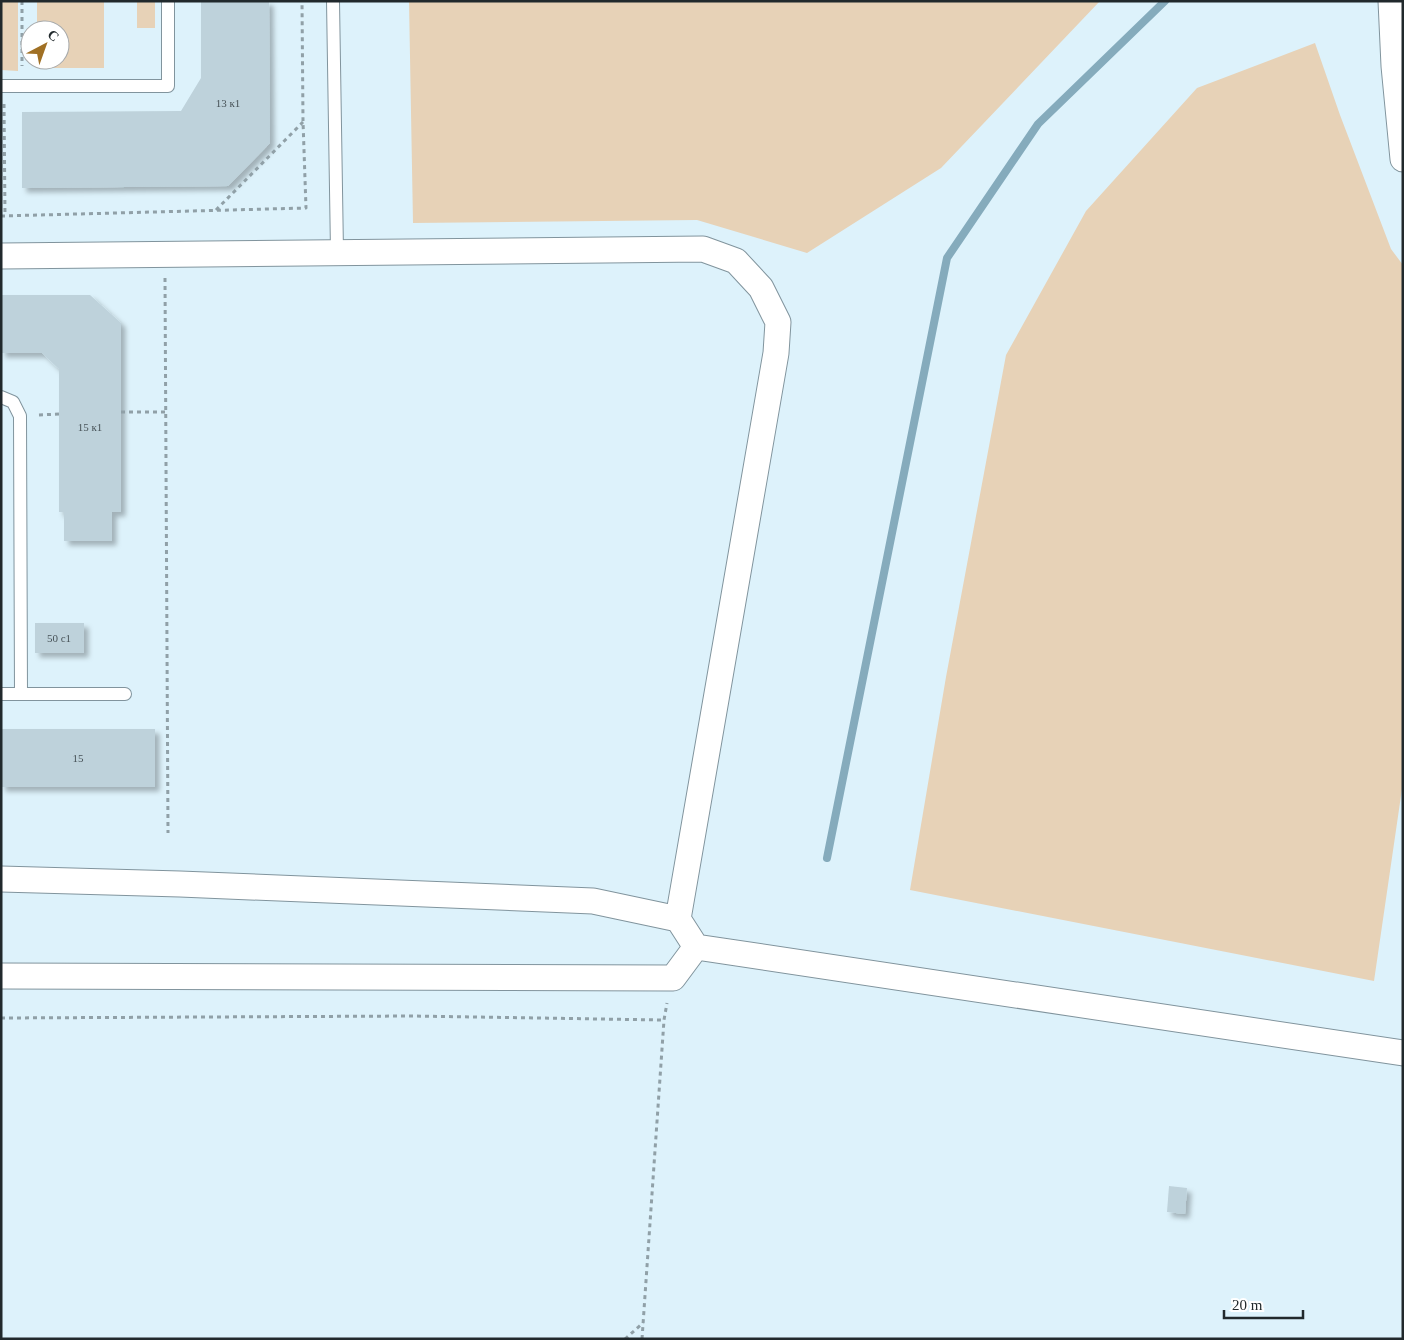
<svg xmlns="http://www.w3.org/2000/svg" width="1404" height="1340" font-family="Georgia,serif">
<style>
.green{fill:#e7d2b7}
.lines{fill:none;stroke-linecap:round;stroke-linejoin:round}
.stream{stroke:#85abbc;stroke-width:8}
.building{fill:#bed2db;filter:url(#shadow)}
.service-casing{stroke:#81949d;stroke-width:14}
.minor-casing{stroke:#81949d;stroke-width:27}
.path{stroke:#90a0a7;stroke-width:3;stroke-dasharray:4 4;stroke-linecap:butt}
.service{stroke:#fff;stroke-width:12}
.minor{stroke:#fff;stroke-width:25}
.labels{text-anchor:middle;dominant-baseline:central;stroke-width:4;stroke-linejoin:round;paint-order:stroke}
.number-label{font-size:11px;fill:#485358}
</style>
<defs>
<filter id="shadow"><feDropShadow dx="4.5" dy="4.5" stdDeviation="2.5" flood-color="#0004"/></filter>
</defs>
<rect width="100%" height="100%" fill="#ddf2fb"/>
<!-- green -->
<path class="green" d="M1,1H18V71L1,70Z
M37,1H104V68H37V60H60V30H37Z
M137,1H155V28H137Z
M409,1H1100L941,168L807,253L697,220L413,223Z
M1315,43L1340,115L1391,249L1403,265V782L1374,981L910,890L946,677L1006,355L1086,211L1197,88Z"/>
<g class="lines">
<!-- stream -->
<path class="stream" d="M827,858L947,258L1038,124L1165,1"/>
</g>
<!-- building -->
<path class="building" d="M201,1H269L270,143L228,186L22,188V112L181,111L201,78Z
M1,295H90L121,323V512H112V541H64V512H59V369L42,353H1Z
M35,623H84V653H35Z
M1,729H155V787H1Z
M1169,1186L1187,1188L1185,1214L1167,1212Z"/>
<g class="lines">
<defs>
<path id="service" d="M333,1L337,252
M1,86H168V1
M1,397L13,402L20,416L21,694H1
M21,694H125"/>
<path id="minor" d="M1391,1L1394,66L1403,159
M1,256L703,249L736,261L761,288L778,322L776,353L678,919L696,947L673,978L1,976
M1,879L180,884L593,901L678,919
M696,947L1403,1053"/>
</defs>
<!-- service casing -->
<use href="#service" class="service-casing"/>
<!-- minor casing -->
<use href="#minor" class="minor-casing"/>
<!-- path -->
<path class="path" d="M22,1V66
M4,104L5,216
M216,210L303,122
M1,216L306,208L303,121L302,1
M165,278L168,833
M121,412H166
M39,415L59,414
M1,1018L411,1016L664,1020
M625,1339L643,1323
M642,1339L664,1020L667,1003"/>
<!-- service -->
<use href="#service" class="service"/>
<!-- minor -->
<use href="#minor" class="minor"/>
</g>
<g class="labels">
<!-- number labels -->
<g class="number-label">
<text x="228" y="103">13 к1</text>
<text x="90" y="427">15 к1</text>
<text x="59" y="638">50 с1</text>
<text x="78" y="758">15</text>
</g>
</g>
<!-- border -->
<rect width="1404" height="1340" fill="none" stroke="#21292c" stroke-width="5"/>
<!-- north arrow -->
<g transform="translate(45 45) rotate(41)"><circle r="24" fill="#ffffff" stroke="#a6a9ab"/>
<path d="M0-4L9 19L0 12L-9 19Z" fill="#a07024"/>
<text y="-8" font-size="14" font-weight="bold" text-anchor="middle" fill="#21292c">С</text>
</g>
<!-- scale -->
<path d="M1224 1310v8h79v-8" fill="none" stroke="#21292c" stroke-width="2.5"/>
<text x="1232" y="1310" font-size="15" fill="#21292c" stroke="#ffffff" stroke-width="4" paint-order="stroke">20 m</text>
</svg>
